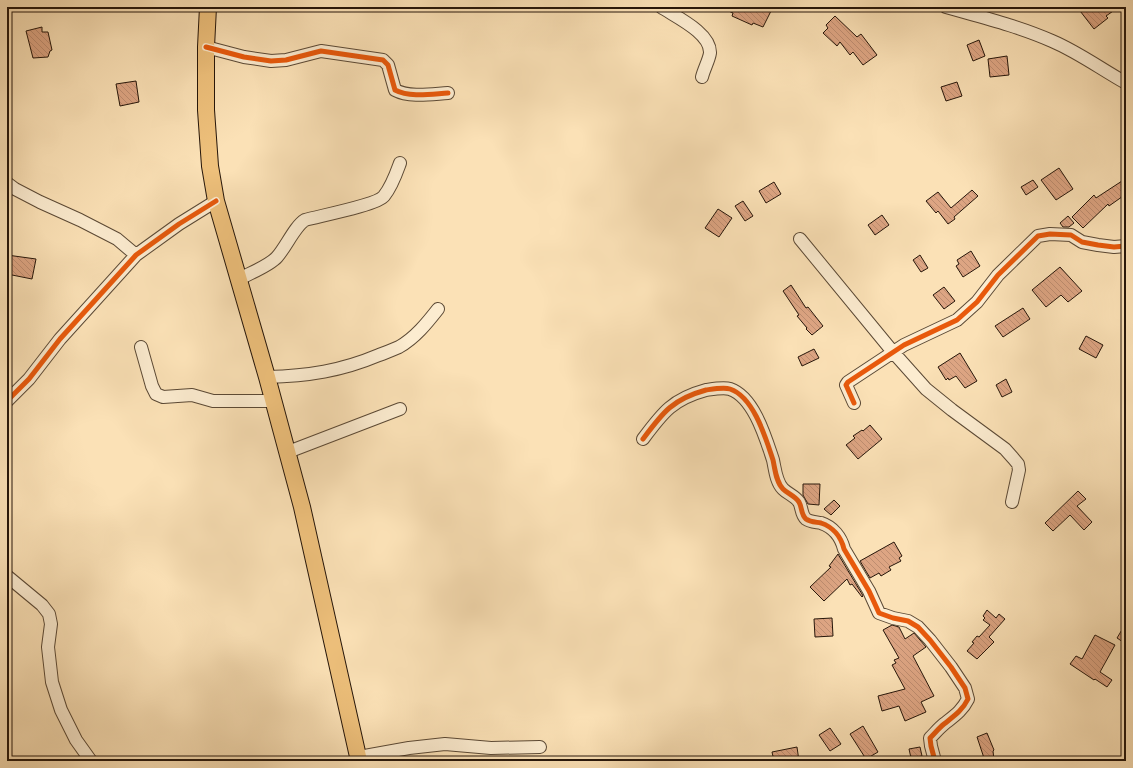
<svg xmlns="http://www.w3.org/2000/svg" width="1133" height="768" font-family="'EB Garamond',serif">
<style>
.building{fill:url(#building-back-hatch);stroke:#26160a}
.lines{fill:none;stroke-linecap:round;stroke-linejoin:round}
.minor-casing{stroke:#5b4935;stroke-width:14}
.major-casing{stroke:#26160a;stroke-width:18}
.minor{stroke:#fcecd0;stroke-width:12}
.major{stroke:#eec07b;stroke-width:16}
.cycleway-casing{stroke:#fcecd0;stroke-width:8}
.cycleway{stroke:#e8590c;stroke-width:5}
</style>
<defs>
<pattern id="building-back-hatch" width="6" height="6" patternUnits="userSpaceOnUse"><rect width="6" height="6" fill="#dda583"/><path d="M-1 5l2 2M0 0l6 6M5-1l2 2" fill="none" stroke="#be8d70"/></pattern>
</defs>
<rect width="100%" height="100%" fill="#fbe1b6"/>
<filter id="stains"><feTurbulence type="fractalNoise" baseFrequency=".005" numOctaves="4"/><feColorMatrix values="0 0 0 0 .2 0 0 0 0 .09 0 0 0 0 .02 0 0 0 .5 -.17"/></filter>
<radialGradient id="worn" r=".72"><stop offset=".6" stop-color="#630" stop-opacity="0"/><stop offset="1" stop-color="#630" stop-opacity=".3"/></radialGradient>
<!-- building -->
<path class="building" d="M719,7H773L763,27L753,23L752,25L732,16L733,13Z
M1077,7H1119L1106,16L1108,18L1094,29Z
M835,16L857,37L861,34L877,55L863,65L853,52L850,55L840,42L837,46L823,33L828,28L826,25Z
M42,27V32H48L52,50L50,51L48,57L33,58L26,31Z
M979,40L985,56L973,61L967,45Z
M1007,56L1009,75L990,77L988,59Z
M136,81L139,102L120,106L116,84Z
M957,82L962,96L946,101L941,87Z
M1059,168L1073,189L1056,200L1041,180Z
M1033,180L1038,187L1026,195L1021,187Z
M1122,181L1126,186V194L1109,206L1108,204L1083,228L1072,217L1094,195L1096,198Z
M774,182L781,194L766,203L759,191Z
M972,190L978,196L954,217L955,219L948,224L938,211L936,213L926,201L938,192L951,208Z
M743,201L753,216L745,221L735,206Z
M718,209L732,218L719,237L705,228Z
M882,215L889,225L875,235L868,225Z
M1068,216L1074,223L1069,227H1063L1060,223Z
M971,251L980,266L963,277L956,266L959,264L957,260Z
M7,255L36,259L32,279L7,274Z
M920,255L928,268L921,272L913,260Z
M1060,267L1082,291L1068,302L1061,295L1046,307L1032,290Z
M791,285L806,308L808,307L823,326L812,335L806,329L807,328L797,316L799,315L783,291Z
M944,287L955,301L944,309L933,295Z
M1023,308L1030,319L1003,337L995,326Z
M1086,336L1103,345L1096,358L1079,349Z
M814,349L819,358L802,366L798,357Z
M960,353L977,381L965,388L956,376L949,380L948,378L946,380L938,367Z
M1006,379L1012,392L1002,397L996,385Z
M870,425L882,439L858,459L846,445L855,438L853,436L862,430L863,431Z
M803,484H820L819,505L808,504L803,495Z
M1078,491L1086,499L1077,506L1092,522L1084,530L1070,515L1053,531L1045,523Z
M834,500L840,506L831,515L824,509Z
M894,542L902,556L899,558L901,561L889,567L891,570L881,576L879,573L870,578L860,561Z
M838,554L862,594L863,596L862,597L852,584L850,585L847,579L824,601L810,587L831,567L829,566Z
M987,610L996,618L999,614L1005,619L989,637L994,642L977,659L967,651L974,643L972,642L977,636L979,637L990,625L983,620L985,618L983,616Z
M832,618L833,636L815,637L814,619Z
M1126,623V644L1117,638Z
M892,625L899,627L905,639L914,633L926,647L913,656L934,696L921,702L926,712L905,721L899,706L882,711L878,696L905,689L892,665L896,663L894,660L899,658L883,630Z
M1095,635L1115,645L1100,672L1112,680L1107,687L1095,679L1094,680L1070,664L1076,656L1082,659Z
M863,726L878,752L866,759L850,734Z
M830,728L841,744L830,751L819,735Z
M987,733L994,750L993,751L994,760L984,761L983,755L977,737Z
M797,747L799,761H774L772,752Z
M920,747L922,756L911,758L909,749Z"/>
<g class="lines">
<defs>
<path id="minor" d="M661,7C676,17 711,33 710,53C709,60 704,69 702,77
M946,7C981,17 1018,26 1052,41C1078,52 1101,69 1126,83
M206,47L244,57L271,61L286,60L321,51L383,60L388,65L395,90C410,98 432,94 448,93
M7,183L15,189L40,202L80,220L117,239L136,255
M800,239L893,352L926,389L952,410L1005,449L1013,458L1018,464L1019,470L1012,502
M239,279C250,273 269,266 277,257C286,247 295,226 305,220C319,216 377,205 384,196C392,186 396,174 400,163
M141,347L152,386L156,394L163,397L192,395L213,401H274
M267,377C308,376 341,371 379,355C385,353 392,350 399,347C415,338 427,323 438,309
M7,401L29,379L60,339L136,255L179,224L216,201
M854,403L846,385L848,382L904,345L957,320L977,302L998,275L1038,236L1050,234L1071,235L1082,242L1098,245L1114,247L1126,246
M643,439C663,412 673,399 706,390C713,389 724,387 730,389C754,397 766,439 773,460C775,469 776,482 783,489C788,494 795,496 799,502C802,507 801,515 806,519C810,522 816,522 821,523C833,527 841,537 844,549L869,591L879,613L893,618L908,621L918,627L930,640L951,667L965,688L968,699C962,711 954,716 944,724C939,728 935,733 930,738L931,746L935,761
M288,452L400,409
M7,576L42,605L49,614L51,624L48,647L52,682L61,710L76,740L91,761
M359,757L409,748L445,744L491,748L540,747"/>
<path id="major" d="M208,7L206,47V110L210,166L216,201L267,377L302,507L359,761"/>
</defs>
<!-- minor casing -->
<use href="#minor" class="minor-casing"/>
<!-- major casing -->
<use href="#major" class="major-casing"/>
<!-- minor -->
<use href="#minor" class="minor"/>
<!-- major -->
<use href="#major" class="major"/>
<defs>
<path id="cycleway" d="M206,47L244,57L271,61L286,60L321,51L383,60L388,65L395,90C410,98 432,94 448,93
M7,401L29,379L60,339L136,255L179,224L216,201
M854,403L846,385L848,382L904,345L957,320L977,302L998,275L1038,236L1050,234L1071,235L1082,242L1098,245L1114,247L1126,246
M643,439C663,412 673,399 706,390C713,389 724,387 730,389C754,397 766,439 773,460C775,469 776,482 783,489C788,494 795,496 799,502C802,507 801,515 806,519C810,522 816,522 821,523C833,527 841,537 844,549L869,591L879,613L893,618L908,621L918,627L930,640L951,667L965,688L968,699C962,711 954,716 944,724C939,728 935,733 930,738L931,746L935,761"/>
</defs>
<!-- cycleway casing -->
<use href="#cycleway" class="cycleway-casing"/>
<!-- cycleway -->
<use href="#cycleway" class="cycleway"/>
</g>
<!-- margin -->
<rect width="1133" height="768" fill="none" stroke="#fbe1b6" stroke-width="24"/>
<rect x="8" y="8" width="1117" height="752" fill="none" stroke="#26160a" stroke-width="2"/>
<rect x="12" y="12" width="1109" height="744" fill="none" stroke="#26160a"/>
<rect width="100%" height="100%" filter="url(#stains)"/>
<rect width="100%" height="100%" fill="url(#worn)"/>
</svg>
